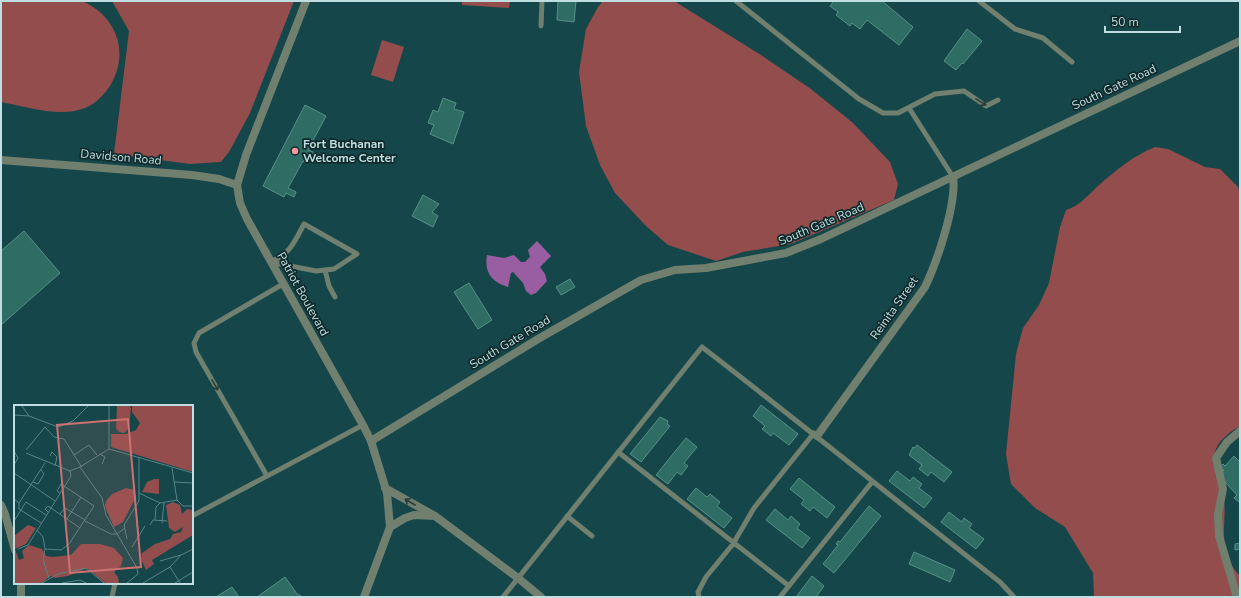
<svg xmlns="http://www.w3.org/2000/svg" width="1241" height="598" font-family="'Nunito Sans',sans-serif">
<style>
.green{fill:#924d4c}
.water{fill:#995ea2}
.building{fill:#2f6c63;stroke:#559187}
.lines{fill:none;stroke-linecap:round;stroke-linejoin:round}
.service{stroke:#717f6f;stroke-width:5}
.minor{stroke:#717f6f;stroke-width:8}
.tertiary{stroke:#717f6f;stroke-width:8}
.oneway{stroke:#283f3d}
.poi-dot{fill:#f59b98;stroke:#102a2c;stroke-width:1.5}
.labels{text-anchor:middle;dominant-baseline:central;stroke-width:3.5;stroke-linejoin:round;paint-order:stroke}
.street-label{font-size:12px;fill:#c0dee1;stroke:#102a2c}
.poi-label{font-size:12px;font-weight:bold;fill:#c0dee1;stroke:#102a2c;text-anchor:start}
.inset-road{fill:none;stroke:#598386;stroke-width:1}
.view{fill:#cd7172;fill-opacity:0.15;stroke:#cd7172;stroke-width:2}
.inset-edge{fill:none;stroke:#c0dee1;stroke-width:2}
</style>
<rect width="100%" height="100%" fill="#15474a"/>
<!-- green -->
<path class="green" d="M1,1H82C117,16 130,53 110,86C104,95 95,104 85,108C59,118 28,107 1,102Z
M112,1H294L250,113L229,152L221,162L190,164L114,154L129,31Z
M462,1H510L509,8L462,5Z
M603,1H674L761,55L811,89L853,123L890,162L898,184L894,200L791,244L743,252L716,261L668,245L646,226L615,193L600,165L586,126L579,72L586,29L598,7Z
M382,40L404,47L393,82L371,75Z
M1155,147L1168,149L1205,167L1220,169L1238,187L1240,194V426C1230,432 1221,438 1216,449C1210,462 1221,478 1223,491C1229,522 1214,549 1240,576V597H1094L1093,573L1065,527L1035,508L1011,484L1006,454L1016,354L1023,328L1039,305L1049,283L1060,227L1066,210C1081,205 1086,197 1098,186C1116,170 1133,156 1155,147Z"/>
<!-- water -->
<path class="water" d="M537,241L551,256L540,267L545,274L547,281L536,293L531,295L526,291L523,283L513,272L511,273L508,287C492,282 484,273 487,255L504,258L514,255L521,262H525L530,257L528,250Z"/>
<!-- building -->
<path class="building" d="M558,1H576L574,22L557,20Z
M834,1H882L913,27L899,45L867,20L860,29L852,23L850,26L836,15L838,12L830,6Z
M967,29L982,41L963,64L962,63L956,70L944,61Z
M443,98L456,103L454,109L464,112L453,144L430,134L434,125L428,123L433,110L438,112Z
M305,105L326,116L308,150L318,154L316,158L309,155L305,162L303,161L288,188L296,192L294,197L286,193L284,197L263,186Z
M423,195L439,204L432,212L438,216L433,227L412,216Z
M24,231L60,273L1,325V251Z
M570,279L575,287L561,295L556,287Z
M469,283L492,320L478,329L454,292Z
M761,405L798,434L789,445L773,433L771,436L762,429L765,426L753,416Z
M660,417L668,421L667,424L670,426L641,462L630,454Z
M686,438L697,447L684,463L688,466L681,475L677,472L668,484L656,475Z
M917,445L952,472L944,482L931,472L928,476L919,469L922,465L909,455L913,447L915,448Z
M1234,456L1240,462V503L1234,498L1237,495L1225,482L1221,473L1224,470L1220,467L1223,464L1225,466Z
M897,471L910,481L913,477L922,484L919,488L932,498L924,508L889,481Z
M799,478L835,507L827,518L813,507L810,511L801,504L804,500L790,489Z
M696,488L707,497L710,494L720,502L717,506L732,518L724,528L687,499Z
M869,506L881,516L834,573L823,564L838,545L836,544L838,541L840,542Z
M775,509L788,520L791,516L800,524L797,528L810,538L802,548L766,520Z
M949,512L962,522L964,518L972,524L969,528L984,539L976,549L941,522Z
M1240,543V549L1235,550V544Z
M914,552L955,570L950,582L909,564Z
M812,576L824,586L816,597H796Z
M285,577L297,594L303,597H257Z
M232,587L239,597H216Z"/>
<g class="lines">
<!-- service -->
<path class="service" d="M736,1L859,99L883,113H898L935,94L964,91L986,106L998,100
M979,1L1015,29L1043,38L1072,62
M541,26L542,1
M909,108L953,177
M304,224L357,254L334,269L316,271L270,262C290,254 294,243 304,224Z
M325,270L329,286L335,297
M618,452L789,586
M267,476L196,352L194,343L199,333L283,284
M192,516L363,425
M567,516L592,536
M112,597L115,583
M503,597L702,347C802,424 900,504 1000,582L1014,597
M699,597L698,592L706,577L733,544L754,508L814,433
M780,597L872,482"/>
<!-- minor -->
<path class="minor" d="M1,160L192,175L219,179L237,185
M817,436L925,287C937,262 957,203 953,177
M371,441L538,339L641,280L675,270L706,268L786,253L821,239L1240,41
M1,505L5,514L15,550
M390,527L405,518L414,515L435,516L518,578L541,597
M21,583V597
M1237,597L1219,536L1218,514L1223,489L1216,458L1227,442L1240,431"/>
<!-- tertiary -->
<path class="tertiary" d="M306,1L246,155L237,185L240,203L247,219L363,425L371,441L387,493L390,527L364,597
M385,488L435,516"/>
</g>
<!-- one-way arrows -->
<defs><path id="oneway-shaft" d="M-6 0H5M1.5-3L5.5 0L1.5 3" fill="none" stroke-width="1.6" stroke-linecap="round" stroke-linejoin="round"/></defs>
<g class="oneway">
<use href="#oneway-shaft" transform="translate(981 102) rotate(31)"/>
<use href="#oneway-shaft" transform="translate(215 385) rotate(60)"/>
<use href="#oneway-shaft" transform="translate(410 502) rotate(-150)"/>
</g>
<!-- markers -->
<circle class="poi-dot" cx="295" cy="151" r="4"/>
<g class="labels">
<!-- street labels -->
<g class="street-label">
<text transform="translate(1114 87) rotate(-25)">South Gate Road</text>
<text transform="translate(121 157) rotate(5)">Davidson Road</text>
<text transform="translate(821 224) rotate(-23)">South Gate Road</text>
<text transform="translate(303 294) rotate(61)">Patriot Boulevard</text>
<text transform="translate(894 308) rotate(-55)">Reinita Street</text>
<text transform="translate(510 342) rotate(-31)">South Gate Road</text>
</g>
<!-- poi labels -->
<g class="poi-label">
<text x="303" y="144">Fort Buchanan<tspan x="303" dy="14">Welcome Center</tspan></text>
</g>
</g>
<!-- overview -->
<g transform="translate(14 405)">
<rect width="179" height="179" fill="#15474a"/>
<path d="M103,1H116L117,3L115,23L110,28L105,27L102,23ZM118,1H179V67L97,42V29H112L122,25L126,18L118,7ZM140,74H145V89L128,87L133,77ZM112,83L120,85L122,92L109,117L100,122L91,102L92,96L98,89ZM159,97L166,100L168,109L173,104L179,105V130L138,155L140,159L132,165L127,154L128,148L141,139L156,134L159,129L167,127L169,122L161,127L155,123L152,100ZM14,120L22,123L12,139L1,144L5,155L10,153L8,146L15,140L28,144L32,151L38,152L57,150L67,139H86L100,143L109,153L107,161L100,167L104,172L105,178H91L73,163L54,171L41,173L37,171L27,178H0V131Z" fill="#924d4c"/>
<path class="inset-road" d="M8,1L15,11L44,22L59,16L74,1M0,10L15,11M31,22L40,32L50,34L67,61M95,44V1M12,45L31,22M0,46L4,53L0,60M12,48L56,66L66,62L95,44L179,68M86,49L91,52L88,59M60,50L75,40L83,50M36,51L38,47L43,52L41,61M66,62L88,93L92,110L123,163L124,169L113,178M158,63L163,95M0,68L41,96M19,77L24,79L30,69L27,65M160,77L179,78M125,88L146,98L163,95L169,101H179M0,94L5,98V104L27,118M5,98L31,58M34,107L31,104L34,101L66,123M46,109L51,103L71,115M53,114L67,92M141,115L142,102L146,98M0,116L12,97L32,110M71,116L97,129H103L111,123M148,118L150,98M136,120L139,115L153,116M23,125L29,132L31,144L47,145L55,139L80,101L47,79L43,86L46,88M113,134L110,120L125,96V52M118,142L131,121M4,144L14,140L57,71L56,66M31,144L29,155L35,173M146,156L167,150M156,162L166,178M28,178L44,169L72,163L90,178M48,178L66,175L72,178M129,178L156,162L167,150L179,144M161,178L179,167"/>
<path class="view" d="M114,14L127,162L56,168L43,20Z"/>
<rect width="179" height="179" class="inset-edge"/>
</g>
<!-- border -->
<rect width="1241" height="598" fill="none" stroke="#c0dee1" stroke-width="4"/>
<!-- scale -->
<path d="M1105 26v6h75v-6" fill="none" stroke="#c0dee1" stroke-width="2"/>
<text x="1111" y="26" font-size="12" fill="#c0dee1" stroke="#102a2c" stroke-width="3" paint-order="stroke">50 m</text>
</svg>
